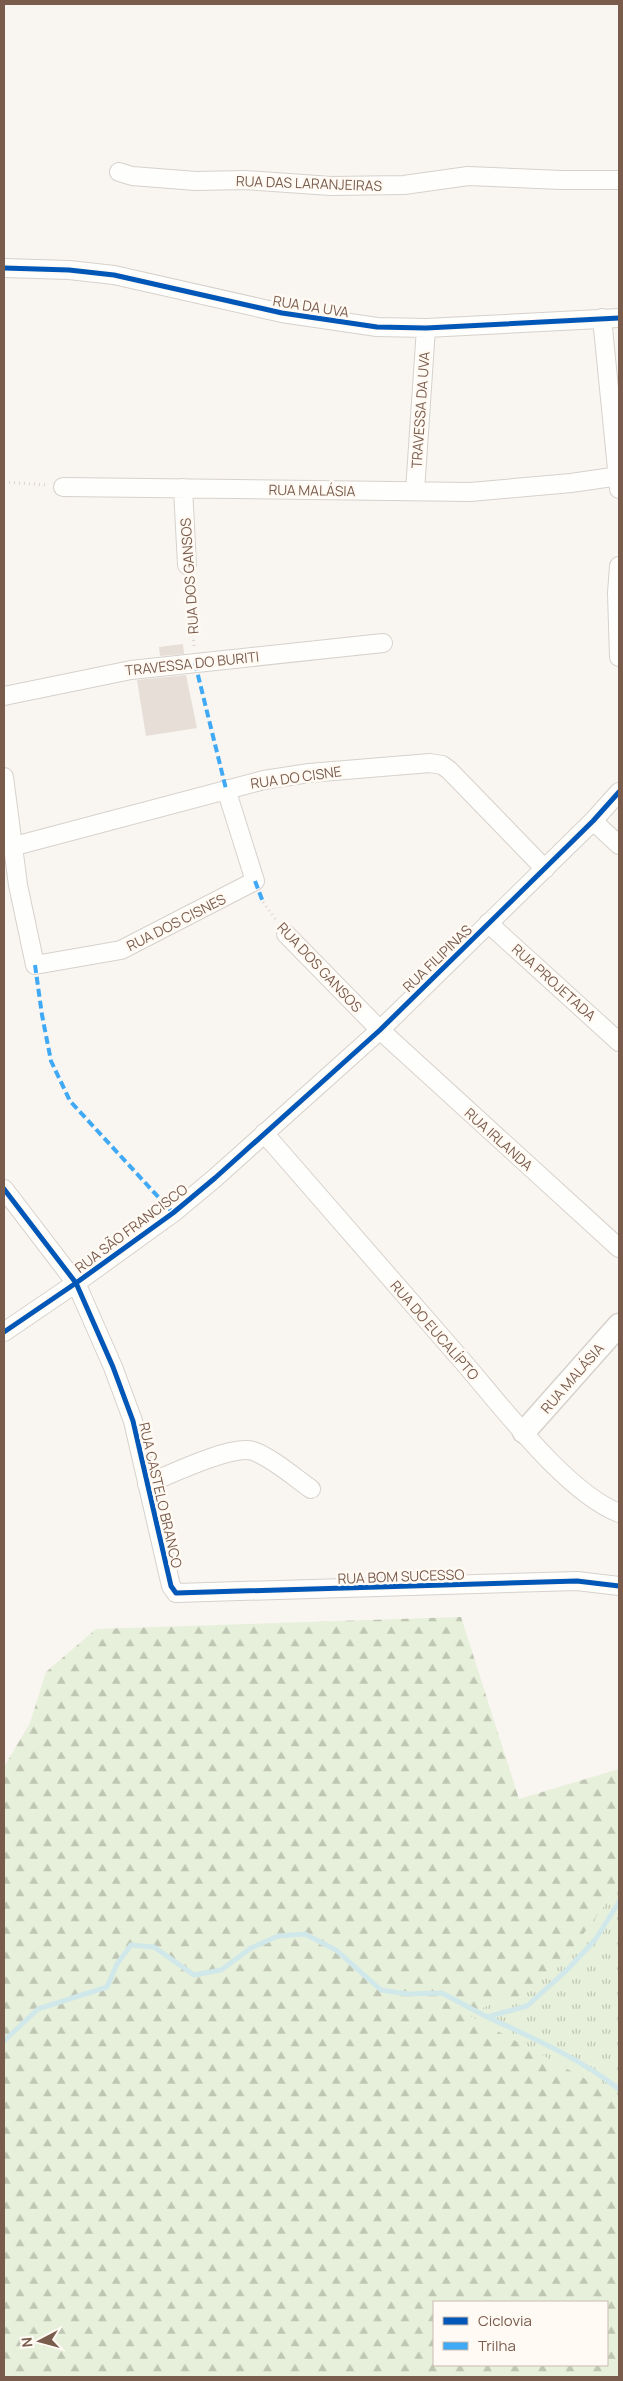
<svg xmlns="http://www.w3.org/2000/svg" width="623" height="2381" font-family="Manrope,sans-serif">
<style>
.grass{fill:url(#grass-tufts)}
.forest{fill:url(#forest-firs);fill-rule:evenodd}
.lines{fill:none;stroke-linecap:round;stroke-linejoin:round}
.stream{stroke:#d0e8ea;stroke-width:5}
.building{fill:#e6ded7}
.minor-casing{stroke:#d7d1cb;stroke-width:20}
.tertiary-casing{stroke:#d7d1cb;stroke-width:25}
.path{stroke:#dcd5d0;stroke-width:3;stroke-dasharray:1 4;stroke-linecap:butt}
.minor{stroke:#fefefd;stroke-width:18}
.tertiary{stroke:#fefefd;stroke-width:22}
.quiet{stroke:#3fa9f5;stroke-width:4;stroke-dasharray:8 4;stroke-linecap:butt}
.cycleway-casing{stroke:#fffaf3;stroke-width:8}
.cycleway{stroke:#0057b8;stroke-width:5}
.labels{text-anchor:middle;dominant-baseline:central;stroke-width:5;stroke-linejoin:round;paint-order:stroke}
.street-label{font-size:14px;fill:#7a5c4d;stroke:#fffaf3}
</style>
<defs>
<pattern id="grass-tufts" width="24" height="20" patternUnits="userSpaceOnUse" patternTransform="scale(1.25)"><rect width="24" height="20" fill="#e7f0db"/><path d="M3 7l-1-3M5 7V3M7 7l1-3M15 17l-1-3M17 17v-4M19 17l1-3" fill="none" stroke="#c0c6b4"/></pattern>
<pattern id="forest-firs" width="22" height="20" patternUnits="userSpaceOnUse" patternTransform="scale(1.25)"><rect width="22" height="20" fill="#e7f0db"/><path d="M5 1l3.5 6h-7zM16 11l3.5 6h-7z" fill="#c0c6b4"/></pattern>
</defs>
<rect width="100%" height="100%" fill="#f9f5f0"/>
<!-- grass -->
<path class="grass" d="M619,1877V2103L597,2085L466,2014L497,2002L522,1997L576,1944L604,1906Z"/>
<!-- forest -->
<path class="forest" d="M461,1617L519,1799L619,1769V1877L604,1906L576,1944L522,1997L497,2002L466,2014L597,2085L619,2103V2377H4V1767L30,1723L46,1672L96,1629ZM434,2302H607V2365H434Z"/>
<g class="lines">
<!-- stream -->
<path class="stream" d="M487,2017C533,2038 579,2058 619,2089
M4,2041L38,2009L107,1987L117,1964L131,1945L154,1947L194,1975L221,1970L251,1948L278,1936L305,1934L336,1950L381,1990L407,1994L442,1993L487,2017L527,2006L567,1970L595,1940L619,1902"/>
</g>
<!-- building -->
<path class="building" d="M183,644L184,654L160,656L159,647Z
M186,675L197,728L146,736L137,680Z"/>
<g class="lines">
<defs>
<path id="minor" d="M119,172L132,176L196,181L245,180L331,186L404,185L468,176L562,180H619
M4,268L69,270L114,275L282,313L377,327L426,328L619,318
M602,318L619,489
M63,487L470,492L571,483L619,476
M183,488L187,565
M415,491L426,328
M619,566L617,593L619,657
M4,696L131,670L383,643
M4,777L18,885L35,965L121,950L255,881L226,789
M593,821L619,845
M11,847L264,780L309,773L430,763L442,765L449,770L545,869
M488,923L619,1042
M286,934L380,1030L619,1248
M264,1133C331,1210 398,1287 465,1364C503,1408 567,1493 619,1513
M4,1189L76,1283L113,1367L133,1421L171,1586L176,1593L577,1581L619,1586
M4,1332L76,1283L173,1213L215,1178L380,1030L593,821L619,792
M147,1484C169,1475 232,1444 253,1451C271,1457 294,1477 311,1489"/>
<path id="tertiary" d="M524,1432L619,1325"/>
</defs>
<!-- minor casing -->
<use href="#minor" class="minor-casing"/>
<!-- tertiary casing -->
<use href="#tertiary" class="tertiary-casing"/>
<!-- path -->
<path class="path" d="M4,482L48,485
M189,580L194,646
M263,902L277,921"/>
<!-- minor -->
<use href="#minor" class="minor"/>
<!-- tertiary -->
<use href="#tertiary" class="tertiary"/>
<!-- quiet -->
<path class="quiet" d="M195,663L226,789
M255,881L263,902
M35,965L42,1015L51,1061L70,1101L173,1213"/>
<defs>
<path id="cycleway" d="M4,268L69,270L114,275L282,313L377,327L426,328L619,318
M4,1189L76,1283L113,1367L133,1421L171,1586L176,1593L577,1581L619,1586
M4,1332L76,1283L173,1213L215,1178L380,1030L593,821L619,792"/>
</defs>
<!-- cycleway casing -->
<use href="#cycleway" class="cycleway-casing"/>
<!-- cycleway -->
<use href="#cycleway" class="cycleway"/>
</g>
<g class="labels">
<!-- street labels -->
<g class="street-label">
<text transform="translate(309 183) rotate(2)">RUA DAS LARANJEIRAS</text>
<text transform="translate(311 306) rotate(9)">RUA DA UVA</text>
<text transform="translate(420 410) rotate(-86)">TRAVESSA DA UVA</text>
<text transform="translate(312 490) rotate(1)">RUA MALÁSIA</text>
<text transform="translate(189 576) rotate(-94)">RUA DOS GANSOS</text>
<text transform="translate(192 663) rotate(-6)">TRAVESSA DO BURITI</text>
<text transform="translate(296 777) rotate(-8)">RUA DO CISNE</text>
<text transform="translate(176 922) rotate(-27)">RUA DOS CISNES</text>
<text transform="translate(437 958) rotate(-44)">RUA FILIPINAS</text>
<text transform="translate(320 967) rotate(47)">RUA DOS GANSOS</text>
<text transform="translate(554 982) rotate(42)">RUA PROJETADA</text>
<text transform="translate(499 1139) rotate(42)">RUA IRLANDA</text>
<text transform="translate(131 1228) rotate(-37)">RUA SÃO FRANCISCO</text>
<text transform="translate(435 1330) rotate(49)">RUA DO EUCALÍPTO</text>
<text transform="translate(572 1378) rotate(-49)">RUA MALÁSIA</text>
<text transform="translate(161 1495) rotate(77)">RUA CASTELO BRANCO</text>
<text transform="translate(401 1576) rotate(-2)">RUA BOM SUCESSO</text>
</g>
</g>
<!-- border -->
<rect width="623" height="2381" fill="none" stroke="#7a5c4d" stroke-width="10"/>
<!-- legend -->
<rect x="433" y="2301" width="175" height="65" fill="#fffaf3" stroke="#cabbb1"/>
<rect x="443" y="2317" width="25" height="8" fill="#0057b8" stroke="#cabbb1"/>
<text x="478" y="2326" font-size="15" fill="#7a5c4d">Ciclovia</text>
<rect x="443" y="2342" width="25" height="8" fill="#3fa9f5" stroke="#cabbb1"/>
<text x="478" y="2351" font-size="15" fill="#7a5c4d">Trilha</text>
<!-- north arrow -->
<g transform="translate(40 2341) rotate(264)" stroke="#fffaf3" stroke-width="4" paint-order="stroke">
<path d="M0-4L9 19L0 12L-9 19Z" fill="#7a5c4d"/>
<text y="-8" font-size="14" font-weight="bold" text-anchor="middle" fill="#7a5c4d">N</text>
</g>
</svg>
